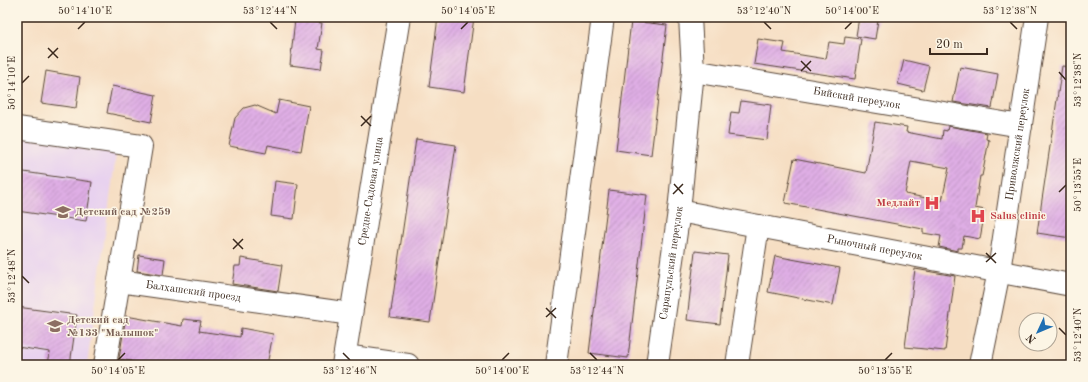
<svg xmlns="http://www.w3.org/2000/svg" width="1088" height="382" font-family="'Old Standard TT',serif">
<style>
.built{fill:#e8d2ef}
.building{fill:url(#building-hatch);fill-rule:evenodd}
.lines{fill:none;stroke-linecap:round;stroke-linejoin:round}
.minor-casing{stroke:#574537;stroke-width:24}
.minor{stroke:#fff;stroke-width:22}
.ticks{fill:none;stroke:#3b2a1e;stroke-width:1.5}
.labels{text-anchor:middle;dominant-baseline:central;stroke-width:3;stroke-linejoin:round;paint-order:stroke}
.street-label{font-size:11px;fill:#3b2a1e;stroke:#fcf5e5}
.health-label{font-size:11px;font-weight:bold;fill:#be3a42;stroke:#fcf5e5;text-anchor:end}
.education-label{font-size:11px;font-weight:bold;fill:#785e54;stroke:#fcf5e5;text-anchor:start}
.neatline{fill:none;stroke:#3b2a1e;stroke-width:1.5}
.ticks-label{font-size:10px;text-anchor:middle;fill:#3b2a1e}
</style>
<defs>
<pattern id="building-hatch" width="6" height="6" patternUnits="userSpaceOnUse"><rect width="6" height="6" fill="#dfaee5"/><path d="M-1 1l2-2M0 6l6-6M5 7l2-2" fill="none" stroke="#b68eb9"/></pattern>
</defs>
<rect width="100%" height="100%" fill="#fcf5e5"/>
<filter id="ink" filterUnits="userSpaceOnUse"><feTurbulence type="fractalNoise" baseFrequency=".025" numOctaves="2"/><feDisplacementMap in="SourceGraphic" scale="8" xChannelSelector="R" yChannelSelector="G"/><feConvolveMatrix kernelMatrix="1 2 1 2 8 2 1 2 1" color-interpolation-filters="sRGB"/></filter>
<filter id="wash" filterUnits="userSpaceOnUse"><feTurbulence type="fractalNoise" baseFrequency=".012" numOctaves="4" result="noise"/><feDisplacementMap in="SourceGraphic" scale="16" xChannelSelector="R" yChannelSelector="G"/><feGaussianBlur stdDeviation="0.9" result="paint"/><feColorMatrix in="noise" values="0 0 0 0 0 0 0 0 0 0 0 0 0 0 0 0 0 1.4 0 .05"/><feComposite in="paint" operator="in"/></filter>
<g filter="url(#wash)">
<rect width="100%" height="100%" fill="#f6dec3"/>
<!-- built -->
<path class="built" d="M17,133L117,147L87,365H17Z"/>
<g id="blocks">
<!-- building -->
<path class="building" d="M438,17H474L464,92L429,87Z
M859,17L878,20L875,39L856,36Z
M295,19L322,23L318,49L324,50L321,69L290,65Z
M631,21L667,25L651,155L616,150Z
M845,37L861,39L855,79L754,64L758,39L785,43L783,52L826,59L829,42L844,44Z
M904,60L929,66L923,90L898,84Z
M1062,66L1071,67V238L1037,233Z
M960,67L998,74L992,108L953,102Z
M46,71L80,77L76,108L41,103Z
M112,86L156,95L151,122L107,113Z
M279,100L309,106L301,151L268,145L266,153L229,146L235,118L244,108L255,105L276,114Z
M741,101L771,105L767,140L728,135L731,112L739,113Z
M875,122L907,127L906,132L942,139L943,130L947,131L948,126L987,133L986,139L989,140L982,176H980L975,208L985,210L980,239L964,236L962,248H958V251L939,247L941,236L923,233V229L785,203L794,159L866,173ZM911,161L949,168L942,201L905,194Z
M416,139L456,145L430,322L390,317Z
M17,171L92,182L86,221L17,211Z
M275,181L298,184L294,219L271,216Z
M609,190L647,195L628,358L589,353Z
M695,251L728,255L720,324L687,320Z
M139,255L165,259L163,275L137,271Z
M775,256L840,268L833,305L768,292Z
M241,258L282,265L278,291L232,284L235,266H240Z
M915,269L955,276L945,351L905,347Z
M17,307L77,315L70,365H48L50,352L17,347Z
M126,316L182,326L183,319L201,321L199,331L240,337L241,328L273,334L267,365H131V361L119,359Z"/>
</g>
</g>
<g filter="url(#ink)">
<use href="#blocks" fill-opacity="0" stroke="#574537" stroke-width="1"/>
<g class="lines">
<defs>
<g id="minor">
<path id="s1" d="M693,71L1021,126"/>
<path d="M17,128L141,146L119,281"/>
<path id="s2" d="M679,211L1071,285"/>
<path d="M345,356L408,365"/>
<path id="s3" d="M105,365L119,281L351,314"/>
<path id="s4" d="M343,365L399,17"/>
<path d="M556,365L603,17"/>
<path id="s5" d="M657,365L679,211L693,71L690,17"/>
<path d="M737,365L758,226"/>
<path id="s6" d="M980,365L999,271L1037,17"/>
</g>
</defs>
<!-- minor casing -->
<use href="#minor" class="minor-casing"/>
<!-- minor -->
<use href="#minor" class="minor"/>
</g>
</g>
<!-- ticks -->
<path class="ticks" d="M270,22L277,29M764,22L771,29M1010,22L1017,29M78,29L85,22M461,29L468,22M845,29L852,22M48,48L58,58M48,58L58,48M801,61L811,71M801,71L811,61M1059,72L1066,80M22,83L29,76M361,116L371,126M361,126L371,116M674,184L683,194M1059,192L1066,185M673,194L683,184M233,239L243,249M233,249L243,239M986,253L996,263M986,262L996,253M22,276L29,283M546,308L556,318M546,317L556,308M1059,328L1066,335M343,353L350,360M590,353L597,360M118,360L125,353M502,360L509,353M885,360L892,353"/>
<!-- icons -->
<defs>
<symbol id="hospital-bare" viewBox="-9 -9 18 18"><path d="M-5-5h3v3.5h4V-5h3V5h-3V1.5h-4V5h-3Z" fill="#e0444e" stroke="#fcf5e5" stroke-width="2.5" paint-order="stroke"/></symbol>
<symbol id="school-bare" viewBox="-9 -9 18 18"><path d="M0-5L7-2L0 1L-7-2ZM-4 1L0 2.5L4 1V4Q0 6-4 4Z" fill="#8d6e63" stroke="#fcf5e5" stroke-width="2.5" paint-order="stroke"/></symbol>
</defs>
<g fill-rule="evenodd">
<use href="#hospital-bare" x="921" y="192" width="22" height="22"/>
<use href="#school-bare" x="52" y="201" width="22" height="22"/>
<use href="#hospital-bare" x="967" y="205" width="22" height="22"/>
<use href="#school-bare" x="44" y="315" width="22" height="22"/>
</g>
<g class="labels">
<!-- street labels -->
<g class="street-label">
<text stroke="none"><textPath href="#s1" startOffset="166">Бийский переулок</textPath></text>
<text stroke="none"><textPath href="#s6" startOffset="224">Приволжский переулок</textPath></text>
<text stroke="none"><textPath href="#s4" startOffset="176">Средне-Садовая улица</textPath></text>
<text stroke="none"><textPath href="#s2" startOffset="199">Рыночный переулок</textPath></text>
<text stroke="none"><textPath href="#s5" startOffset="103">Сарапульский переулок</textPath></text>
<text stroke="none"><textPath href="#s3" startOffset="160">Балхашский проезд</textPath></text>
</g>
<!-- health labels -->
<g class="health-label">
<text x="920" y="203">Медлайт</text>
<text x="990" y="216" text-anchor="start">Salus clinic</text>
</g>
<!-- education labels -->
<g class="education-label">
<text x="75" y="212">Детский сад №259</text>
<text x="67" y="320">Детский сад<tspan x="67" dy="13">№133 "Малышок"</tspan></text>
</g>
</g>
<!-- margin -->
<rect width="1088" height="382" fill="none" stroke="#fcf5e5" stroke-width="44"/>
<!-- north arrow -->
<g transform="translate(1038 332) rotate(226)"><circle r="19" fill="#fcf5e5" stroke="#afa495"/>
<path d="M0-3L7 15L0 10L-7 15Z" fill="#1f6fb2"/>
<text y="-6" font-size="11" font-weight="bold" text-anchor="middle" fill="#3b2a1e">N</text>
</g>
<!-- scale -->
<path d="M930 48v6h57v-6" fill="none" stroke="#3b2a1e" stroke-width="2"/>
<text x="936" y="48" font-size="12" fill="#3b2a1e" stroke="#fcf5e5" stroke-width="3" paint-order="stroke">20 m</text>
<rect x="22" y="22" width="1044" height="338" class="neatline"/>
<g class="ticks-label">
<text x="85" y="14">50°14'10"E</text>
<text x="270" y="14">53°12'44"N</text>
<text x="468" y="14">50°14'05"E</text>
<text x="764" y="14">53°12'40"N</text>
<text x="852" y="14">50°14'00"E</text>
<text x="1010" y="14">53°12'38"N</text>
<text transform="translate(1077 80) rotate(-90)" y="4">53°12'38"N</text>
<text transform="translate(11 83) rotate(-90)" y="4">50°14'10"E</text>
<text transform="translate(1077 185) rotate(-90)" y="4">50°13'55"E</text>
<text transform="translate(11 276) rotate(-90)" y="4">53°12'48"N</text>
<text transform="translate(1077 335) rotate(-90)" y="4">53°12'40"N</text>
<text x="118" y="374">50°14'05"E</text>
<text x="350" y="374">53°12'46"N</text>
<text x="502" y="374">50°14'00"E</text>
<text x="597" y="374">53°12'44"N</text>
<text x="885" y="374">50°13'55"E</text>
</g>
</svg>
